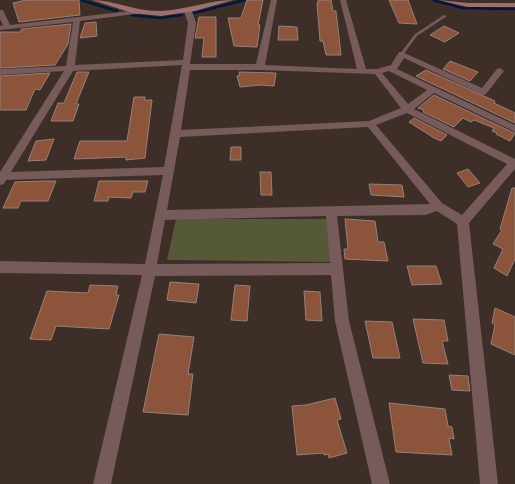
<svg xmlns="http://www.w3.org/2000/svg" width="515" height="484" font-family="Raleway,sans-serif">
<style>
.green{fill:#555938}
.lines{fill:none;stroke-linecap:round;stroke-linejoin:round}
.stream{stroke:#03163f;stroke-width:2.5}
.building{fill:#8c553b;stroke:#938179}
.lane{fill:#775a5a;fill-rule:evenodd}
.street{fill:#775a5a;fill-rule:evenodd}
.secondary{fill:#9c7070;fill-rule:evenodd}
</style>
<rect width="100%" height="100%" fill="#3d2e27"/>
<!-- green -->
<path class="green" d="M176,219H328L330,262L167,260Z"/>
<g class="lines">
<!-- stream -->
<path class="stream" d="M81,0L117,11
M433,0L462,8L515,9
M190,14L245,0
M131,15L160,18L182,15"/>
</g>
<!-- building -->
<path class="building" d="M26,0H79L80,15L19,22L13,3Z
M247,0H263L258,25H260L257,47L234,46L228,18H241Z
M318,0H331L333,11H336L341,55H326L323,41H320L317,3H318Z
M389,0H408L417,24L399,23Z
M199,17H216V57H202L204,38H195Z
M96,22L97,36L80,38L85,23Z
M71,24L68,44L55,65L0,68V32H21V29Z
M279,26L297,27L298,40H278Z
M444,26L459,33L445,42L430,35Z
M450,61L478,72L470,81L443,69Z
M426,70L495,101L494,103L515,113V123L416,76Z
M77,72H89L76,104H79L73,121H51L58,103H64Z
M239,72L276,73L274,86L261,85L240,87L237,76L240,75Z
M50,73L40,90L35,89L26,110H0V76Z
M434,95L514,133H515L510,141L496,134L497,133L492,131L494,128L474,120L471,122L463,118L454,127L423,112L424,110L418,108Z
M134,97H145L144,100H152L145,158L126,160V157L74,159L80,141H127Z
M414,118L447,135L441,141L434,138L409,122Z
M54,139L46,160L28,161L36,141Z
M231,147H241V160H230Z
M468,169L480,183L468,187L457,173Z
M260,172H271L272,195H261Z
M42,181H56L48,201H21L18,208H3L15,182Z
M99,181H148L145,192H133L131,198L109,197L108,201H94Z
M369,184L402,185L404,197L371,195Z
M512,188H515V259L507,276L494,268L503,249L493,244L502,230L500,229Z
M345,219L375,221L378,242H384L388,261L345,259L344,249H348Z
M407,266H436L442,284L412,285Z
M170,282L199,284L196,303L167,300Z
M90,285L118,286L116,295H119L109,329L56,326L51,340L30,339L47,291L88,293Z
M235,285L250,286L247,321L231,320Z
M304,291L320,292L322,321L306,320Z
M495,308L515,317V355L491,344L495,325L492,323Z
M413,319L444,320L448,341H442L448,364L423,363Z
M365,321L392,322L400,358H373Z
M159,334L194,337L188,374H193L188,415L143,412Z
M449,375L468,376L470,391L452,390Z
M335,398L341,419L337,420L347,453L329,458L328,454L324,455V453L297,455L292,406L306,405Z
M389,403L445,409L448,426L452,427L454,439L449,438L452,455L396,452Z"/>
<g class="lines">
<!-- lane -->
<path class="lane" d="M444,15L447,16L417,36L403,55H401L400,54L415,34Z"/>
<!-- street -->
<path class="street" d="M271,0H277L265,65L357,69L340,0H346L366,69H377L391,65L399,52H402L482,88L497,69L500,68L504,71L486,94L483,95L404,58L397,69L515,125V132L434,93L414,109L515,159V169L469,223L498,484H480L457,224L437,211L425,215L337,216L349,321L390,484H372L335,321L331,275L155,276L111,484H93L142,275L0,273V261L145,264L163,175L6,180L4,184L0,185V172L64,71L0,75V69L66,66L73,22L0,30V26L3,25L0,19V10H3L10,25L138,10V14H135L80,21L75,65L183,60L188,23L184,11L188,9L192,11L196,23L190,64H256ZM182,65L164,167L11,172L73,71ZM190,70H260L375,74L401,108L369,121L181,130ZM389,71L427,90L408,104L382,73ZM407,113L507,164L462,215L442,203L376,125ZM368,127L430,204L167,210L180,137ZM326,216L330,263L157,264L165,220Z"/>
<!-- secondary -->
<path class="secondary" d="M92,0C115,0 135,12 161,11C186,10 209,0 233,0L195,11L161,16L132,13Z
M438,0L468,3H515V7H468Z"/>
</g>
</svg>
